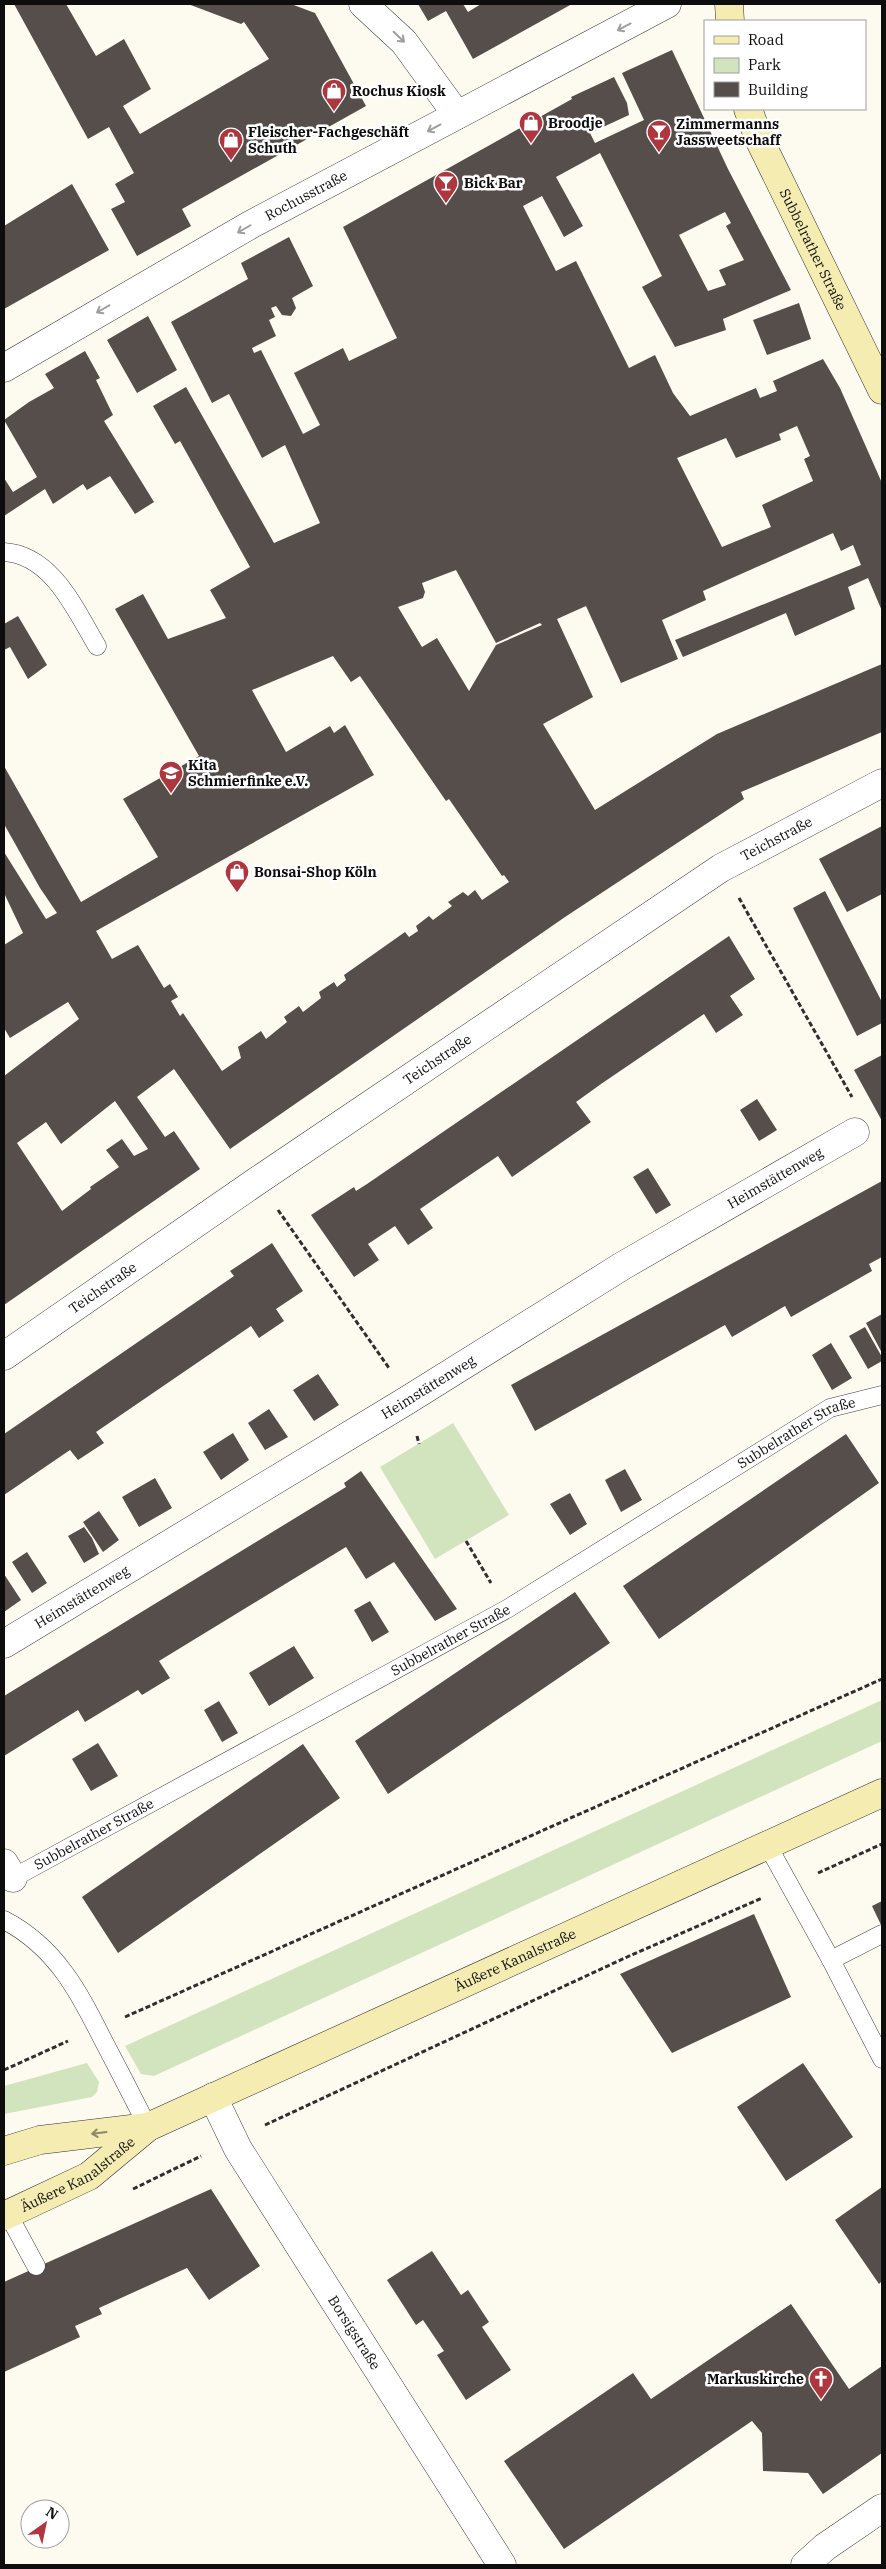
<svg xmlns="http://www.w3.org/2000/svg" width="886" height="2569" font-family="'IBM Plex Serif',serif">
<style>
.green{fill:#d2e4bd}
.building{fill:#554e4b;fill-rule:evenodd}
.lines{fill:none;stroke-linecap:round;stroke-linejoin:round}
.lane-casing{stroke:#404040;stroke-width:19}
.street-casing{stroke:#404040;stroke-width:29}
.secondary-casing{stroke:#2f2f2f;stroke-width:29}
.path{stroke:#2f2f2f;stroke-width:3;stroke-dasharray:5 2.5;stroke-linecap:butt}
.lane{stroke:#fff;stroke-width:18}
.street{stroke:#fff;stroke-width:28}
.secondary{stroke:#f5ecb2;stroke-width:28}
.oneway{stroke:#9e9e9e}
.oneway2{stroke:#8d8868}
.labels{text-anchor:middle;dominant-baseline:central;stroke-width:5;stroke-linejoin:round;paint-order:stroke}
.poi-label{font-size:14px;font-weight:bold;fill:#0d0d0d;stroke:#fff;text-anchor:start}
.street-label{font-size:14px;fill:#0d0d0d;stroke:#fff}
</style>
<rect width="100%" height="100%" fill="#fdfaf0"/>
<!-- green -->
<path class="green" d="M453,1423L509,1515L435,1559L380,1467Z
M882,1700V1741L154,2076L141,2074L125,2046Z
M87,2063L99,2082L97,2092L92,2097L4,2114V2086Z"/>
<!-- building -->
<path class="building" d="M14,4H66L96,56L124,39L151,89L123,106L140,134L269,59L244,22L241,24L188,4H291L315,13L366,106L182,209L191,226L137,256L111,209L125,202L115,184L134,173L109,127L88,139Z
M418,4H463L468,12L481,4H572L473,59L446,11L428,21Z
M672,50L728,169L791,290L723,319L726,330L675,347L642,287L662,276L600,153L556,177L583,226L564,237L542,196L523,206L556,271L576,261L629,368L655,355L673,393L690,416L756,388L760,398L777,391L773,381L823,359L840,388L882,483V611L868,578L848,587L855,609L795,636L786,613L683,657L675,640L861,565L853,545L841,551L833,533L703,591L706,600L662,620L678,659L621,683L586,606L557,619L593,697L543,724L595,810L717,734L882,664V732L741,792L744,799L565,917L230,1149L174,1069L137,1097L165,1137L174,1131L200,1169L4,1305V1076L79,1019L68,1002L10,1038L4,1028V945L23,933L4,893V852L46,919L57,913L40,888L4,824V766L81,902L158,857L123,799L199,756L115,609L143,594L168,639L226,618L210,590L250,567L180,441L175,444L153,406L186,387L274,543L320,523L285,445L262,458L229,394L212,403L171,322L248,279L241,263L289,237L313,286L292,298L296,308L291,316L282,315L276,306L271,308L275,317L269,320L276,336L252,348L254,353L261,350L303,434L320,425L294,373L343,348L349,361L397,338L343,227L572,99L571,97L614,77L627,103L629,115L590,133L595,143L644,120L622,73ZM725,212L731,223L726,226L744,260L719,270L726,285L708,291L679,235ZM797,426L810,456L804,459L813,481L762,505L771,527L722,547L677,458L726,438L736,458L781,440L779,434ZM456,570L496,643L540,623L542,625L496,645L469,691L437,638L422,647L398,607L423,598L425,592L422,583ZM333,656L351,682L360,676L446,801L449,799L502,876L504,875L509,882L482,900L475,890L468,896L463,892L448,902L452,906L433,920L429,916L416,926L418,931L409,937L405,932L344,975L346,980L337,987L334,982L319,992L321,998L303,1012L299,1006L284,1017L287,1022L266,1039L261,1031L238,1047L241,1058L222,1071L183,1013L180,1016L171,1001L178,997L170,984L164,988L138,945L112,959L96,931L374,775L345,725L334,733L330,726L286,752L252,690ZM115,1101L148,1149L134,1156L122,1139L106,1150L119,1167L90,1187L91,1189L62,1211L17,1143L46,1122L61,1144Z
M72,184L109,250L4,309V226Z
M799,303L811,339L767,355L753,320Z
M148,316L177,370L137,393L107,340Z
M85,351L100,378L96,380L113,415L104,421L154,502L135,514L110,476L87,490L83,484L53,504L45,489L4,516V478L13,492L37,477L4,420L29,402L54,388L45,374Z
M18,616L47,665L28,679L10,647L4,650V624Z
M882,826V894L847,912L819,859Z
M825,891L882,1002V1023L857,1036L793,908Z
M729,936L755,979L730,996L743,1015L716,1033L704,1014L601,1084L576,1102L591,1122L512,1177L498,1156L420,1209L433,1228L408,1245L395,1226L368,1244L379,1260L354,1277L311,1215L354,1187L356,1191L367,1184Z
M882,1055V1121L854,1070Z
M757,1099L777,1130L759,1141L740,1110Z
M648,1168L671,1205L656,1214L633,1177Z
M882,1181V1257L869,1264L872,1271L791,1317L785,1306L732,1337L725,1325L535,1431L511,1385Z
M272,1243L303,1291L276,1309L284,1321L259,1338L251,1326L96,1432L104,1443L78,1460L70,1450L4,1495V1434L234,1276L230,1271Z
M882,1314V1353L866,1323Z
M865,1327L882,1357V1361L868,1369L849,1336Z
M831,1343L852,1378L832,1390L812,1355Z
M318,1374L339,1405L314,1421L293,1390Z
M269,1409L288,1437L265,1450L248,1423Z
M233,1433L249,1460L221,1480L203,1452Z
M846,1434L879,1483L659,1639L623,1586Z
M625,1469L642,1500L621,1512L605,1480Z
M361,1471L457,1609L435,1621L394,1562L366,1579L346,1547L159,1661L170,1678L142,1695L138,1690L85,1722L78,1710L4,1756V1696L346,1487L344,1483Z
M155,1478L172,1508L139,1527L122,1497Z
M570,1493L587,1524L570,1535L550,1504Z
M99,1511L119,1540L103,1552L83,1522Z
M84,1527L92,1538L99,1554L84,1563L68,1536Z
M27,1552L47,1583L32,1593L12,1562Z
M4,1574L21,1600L4,1612Z
M575,1592L610,1643L388,1794L355,1741Z
M370,1601L389,1632L372,1642L354,1610Z
M294,1646L314,1678L269,1706L249,1673Z
M219,1701L238,1733L222,1742L204,1710Z
M98,1743L118,1776L91,1791L72,1759Z
M303,1744L340,1798L118,1953L82,1897Z
M882,1901V1927L872,1906Z
M754,1914L791,1997L672,2053L620,1974Z
M803,2063L853,2137L786,2181L737,2107Z
M882,2187V2281L879,2284L835,2220Z
M211,2189L260,2266L209,2300L187,2268L99,2308L102,2314L75,2326L80,2337L4,2372V2282Z
M432,2251L461,2295L468,2290L489,2322L482,2327L511,2370L466,2400L437,2355L444,2351L423,2320L416,2325L387,2280Z
M791,2304L849,2389L882,2366V2453L823,2494L808,2473L763,2471L762,2433L752,2421L564,2549L504,2461L633,2373L651,2399Z"/>
<g class="lines">
<defs>
<g id="lane">
<path d="M4,552C52,555 75,609 97,646"/>
<path d="M768,1846L831,1960L882,1934"/>
<path id="s1" d="M13,1878L507,1609L830,1408L882,1395"/>
<path d="M4,1920C56,1947 79,1992 104,2042C119,2070 133,2098 148,2127"/>
<path d="M831,1960L882,2059"/>
<path d="M8,2214L36,2266"/>
</g>
<g id="street">
<path d="M363,4L404,42L457,115"/>
<path id="s2" d="M4,368L250,225L667,4"/>
<path id="s3" d="M4,1356L257,1181L721,868L882,783"/>
<path id="s4" d="M4,1644L406,1401L624,1265L855,1132"/>
<path d="M4,1863L13,1878"/>
<path id="s5" d="M213,2097L238,2149L502,2565"/>
<path d="M805,2565L825,2547L882,2508"/>
</g>
<g id="secondary">
<path d="M729,4L730,21"/>
<path id="s6" d="M748,109L759,139L882,390"/>
<path d="M4,2151L40,2140L148,2127"/>
<path id="s7" d="M4,2216L89,2176L148,2127L882,1793"/>
</g>
</defs>
<!-- lane casing -->
<use href="#lane" class="lane-casing"/>
<!-- street casing -->
<use href="#street" class="street-casing"/>
<!-- secondary casing -->
<use href="#secondary" class="secondary-casing"/>
<!-- path -->
<path class="path" d="M739,898L852,1097
M278,1210L389,1368
M417,1436L419,1444
M466,1541L491,1583
M818,1873L882,1844
M125,2017L882,1679
M4,2070L68,2041
M265,2125L627,1957L762,1898
M133,2189L201,2156"/>
<!-- lane -->
<use href="#lane" class="lane"/>
<!-- street -->
<use href="#street" class="street"/>
<!-- secondary -->
<use href="#secondary" class="secondary"/>
</g>
<!-- one-way arrows -->
<defs><path id="oneway-shaft" d="M-6 0H5M1.5-3L5.5 0L1.5 3" fill="none" stroke-width="1.6" stroke-linecap="round" stroke-linejoin="round" transform="scale(1.25)"/></defs>
<g class="oneway">
<use href="#oneway-shaft" transform="translate(624 27) rotate(152)"/>
<use href="#oneway-shaft" transform="translate(399 37) rotate(44)"/>
<use href="#oneway-shaft" transform="translate(434 128) rotate(152)"/>
<use href="#oneway-shaft" transform="translate(244 229) rotate(150)"/>
<use href="#oneway-shaft" transform="translate(103 309) rotate(150)"/>
</g>
<use class="oneway2" href="#oneway-shaft" transform="translate(99 2133) rotate(173)"/>
<!-- icons -->
<defs>
<symbol id="shop-pin" viewBox="-11 -11 22 30"><path d="M0 17L-7.5 6A9.5 9.5 0 1 1 7.5 6Z" fill="#ad363f" stroke="#fff"/><path d="M-5-2.5h2.3a2.7 3.5 0 0 1 5.4 0H5L5.5 6h-11ZM-1.5-2.5h3a1.5 2.3 0 0 0-3 0Z" fill="#fff"/></symbol>
<symbol id="bar-pin" viewBox="-11 -11 22 30"><path d="M0 17L-7.5 6A9.5 9.5 0 1 1 7.5 6Z" fill="#ad363f" stroke="#fff"/><path d="M-6-5H6L.8 .8V4.5H3.5V6h-7V4.5H-.8V.8Z" fill="#fff"/></symbol>
<symbol id="school-pin" viewBox="-11 -11 22 30"><path d="M0 17L-7.5 6A9.5 9.5 0 1 1 7.5 6Z" fill="#ad363f" stroke="#fff"/><path d="M0-5L7-2L0 1L-7-2ZM-4 1L0 2.5L4 1V4Q0 6-4 4Z" fill="#fff"/></symbol>
<symbol id="church-pin" viewBox="-11 -11 22 30"><path d="M0 17L-7.5 6A9.5 9.5 0 1 1 7.5 6Z" fill="#ad363f" stroke="#fff"/><path d="M-1.2-6h2.4v3.5h3.3v2.4h-3.3V6h-2.4V-.1h-3.3v-2.4h3.3Z" fill="#fff"/></symbol>
</defs>
<g fill-rule="evenodd">
<use href="#shop-pin" x="320" y="77" width="28" height="38"/>
<use href="#shop-pin" x="517" y="109" width="28" height="38"/>
<use href="#bar-pin" x="645" y="118" width="28" height="38"/>
<use href="#shop-pin" x="217" y="126" width="28" height="38"/>
<use href="#bar-pin" x="432" y="169" width="28" height="38"/>
<use href="#school-pin" x="157" y="759" width="28" height="38"/>
<use href="#shop-pin" x="223" y="858" width="28" height="38"/>
<use href="#church-pin" x="807" y="2365" width="28" height="38"/>
</g>
<g class="labels">
<!-- poi labels -->
<g class="poi-label">
<text x="352" y="91">Rochus Kiosk</text>
<text x="548" y="123">Broodje</text>
<text x="676" y="124">Zimmermanns<tspan x="676" dy="16">Jassweetschaff</tspan></text>
<text x="248" y="132">Fleischer-Fachgeschäft<tspan x="248" dy="16">Schuth</tspan></text>
<text x="464" y="183">Bick Bar</text>
<text x="188" y="765">Kita<tspan x="188" dy="16">Schmierfinke e.V.</tspan></text>
<text x="254" y="872">Bonsai-Shop Köln</text>
<text x="804" y="2379" text-anchor="end">Markuskirche</text>
</g>
<!-- street labels -->
<g class="street-label">
<text stroke="none"><textPath href="#s2" startOffset="348">Rochusstraße</textPath></text>
<text stroke="none"><textPath href="#s6" startOffset="155">Subbelrather Straße</textPath></text>
<text stroke="none"><textPath href="#s3" startOffset="930">Teichstraße</textPath></text>
<text stroke="none"><textPath href="#s3" startOffset="525">Teichstraße</textPath></text>
<text stroke="none"><textPath href="#s4" startOffset="901">Heimstättenweg</textPath></text>
<text stroke="none"><textPath href="#s3" startOffset="120">Teichstraße</textPath></text>
<text stroke="none"><textPath href="#s4" startOffset="496">Heimstättenweg</textPath></text>
<text stroke="none"><textPath href="#s1" startOffset="902">Subbelrather Straße</textPath></text>
<text stroke="none"><textPath href="#s4" startOffset="91">Heimstättenweg</textPath></text>
<text stroke="none"><textPath href="#s1" startOffset="498">Subbelrather Straße</textPath></text>
<text stroke="none"><textPath href="#s1" startOffset="92">Subbelrather Straße</textPath></text>
<text stroke="none"><textPath href="#s7" startOffset="574">Äußere Kanalstraße</textPath></text>
<text stroke="none"><textPath href="#s7" startOffset="85">Äußere Kanalstraße</textPath></text>
<text stroke="none"><textPath href="#s5" startOffset="275">Borsigstraße</textPath></text>
</g>
</g>
<!-- border -->
<rect width="886" height="2569" fill="none" stroke="#0d0d0d" stroke-width="10"/>
<!-- legend -->
<rect x="704" y="20" width="162" height="90" fill="#ffffff" stroke="#9e9e9e"/>
<rect x="714" y="36" width="25" height="8" fill="#f5ecb2" stroke="#9e9e9e"/>
<text x="748" y="45" font-size="15" fill="#0d0d0d">Road</text>
<rect x="714" y="58" width="25" height="15" fill="#d2e4bd" stroke="#9e9e9e"/>
<text x="748" y="70" font-size="15" fill="#0d0d0d">Park</text>
<rect x="714" y="82" width="25" height="15" fill="#554e4b" stroke="#9e9e9e"/>
<text x="748" y="95" font-size="15" fill="#0d0d0d">Building</text>
<!-- north arrow -->
<g transform="translate(45 2524) rotate(33)"><circle r="24" fill="#ffffff" stroke="#9e9e9e"/>
<path d="M0-4L9 19L0 12L-9 19Z" fill="#ad363f"/>
<text y="-8" font-size="14" font-weight="bold" text-anchor="middle" fill="#0d0d0d">N</text>
</g>
</svg>
